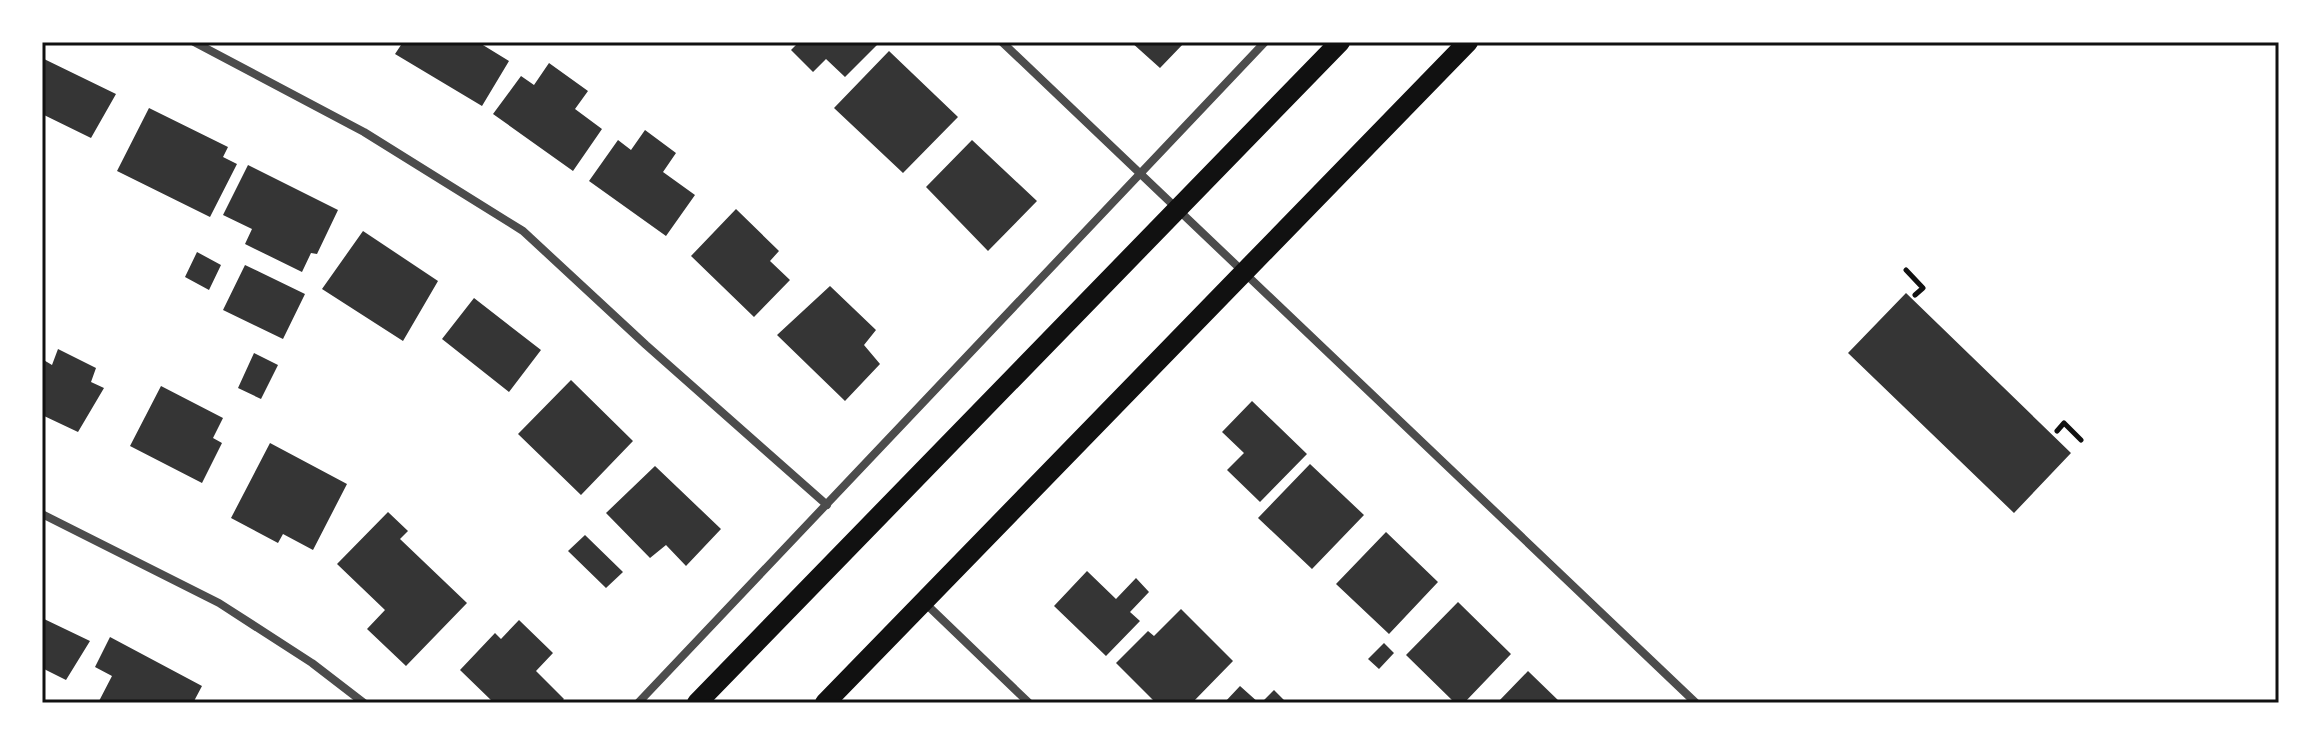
<svg xmlns="http://www.w3.org/2000/svg" width="2321" height="745" font-family="'Space Grotesk',sans-serif">
<style>
.building{fill:#353535}
.lines{fill:none;stroke-linecap:round;stroke-linejoin:round}
.path{stroke:#111;stroke-width:5}
.minor{stroke:#4c4c4c;stroke-width:8}
.primary{stroke:#111;stroke-width:20}
.neatline{fill:none;stroke:#111;stroke-width:3}
</style>
<rect width="100%" height="100%" fill="#fff"/>
<!-- building -->
<path class="building" d="M403,42H478L509,61L482,106L395,54Z
M799,42H880L845,77L826,59L813,72L791,50Z
M1131,42H1185L1160,68Z
M889,51L958,117L903,173L834,108Z
M42,58L116,94L91,138L42,114Z
M549,63L588,91L575,109L602,129L573,171L493,114L521,76L534,85Z
M149,108L228,147L223,157L237,164L210,217L117,171Z
M645,130L676,153L663,172L695,195L666,236L589,181L618,140L631,150Z
M972,140L1037,201L988,251L926,187Z
M248,165L338,210L317,254L311,253L302,272L245,244L252,229L223,215Z
M736,209L779,251L770,261L790,280L754,317L691,256Z
M363,231L438,281L403,341L322,289Z
M197,252L221,265L209,290L185,277Z
M245,265L305,294L283,339L223,310Z
M830,286L876,330L864,345L880,364L845,401L777,335Z
M1906,293L2071,453L2014,513L1848,353Z
M474,298L541,350L509,392L442,339Z
M58,349L96,368L91,382L104,388L78,432L42,415V359L52,365Z
M254,353L278,365L261,399L238,388Z
M571,380L633,441L581,495L518,434Z
M161,386L223,418L213,438L222,443L202,483L130,446Z
M1252,401L1307,454L1260,502L1227,470L1244,453L1222,432Z
M270,443L347,484L313,550L283,534L278,543L231,518Z
M1310,464L1364,515L1312,569L1258,518Z
M655,466L721,529L686,566L666,545L650,558L606,513Z
M388,512L408,531L400,539L467,603L406,666L367,629L385,610L337,564Z
M1386,532L1438,582L1389,634L1336,584Z
M585,535L623,572L606,588L568,551Z
M1087,571L1116,599L1136,578L1149,592L1130,612L1140,621L1106,656L1054,606Z
M1458,602L1511,654L1464,703H1455L1406,655Z
M1181,609L1233,661L1192,703H1156L1116,663L1148,631L1154,636Z
M42,618L90,641L66,680L42,668Z
M519,620L553,653L536,671L564,699L560,703H494L460,670L495,633L501,639Z
M110,637L202,686L193,703H98L112,676L95,667Z
M1384,643L1394,653L1379,669L1368,659Z
M1528,671L1561,703H1497Z
M1240,686L1259,703H1224Z
M1274,690L1287,703H1261Z"/>
<g class="lines">
<!-- path -->
<path class="path" d="M1906,270L1923,288L1915,295
M2057,431L2064,423L2081,440"/>
<!-- minor -->
<path class="minor" d="M194,42L364,132L523,231L646,345L827,505
M1002,42L1696,703
M42,514L219,603L312,663L364,703
M925,603L1029,703
M638,703L1265,42"/>
<!-- primary -->
<path class="primary" d="M697,703L1340,42
M825,703L1468,42"/>
</g>
<!-- border -->
<rect width="2321" height="745" fill="none" stroke="#ffffff" stroke-width="88"/>
<rect x="44" y="44" width="2233" height="657" class="neatline"/>
</svg>
